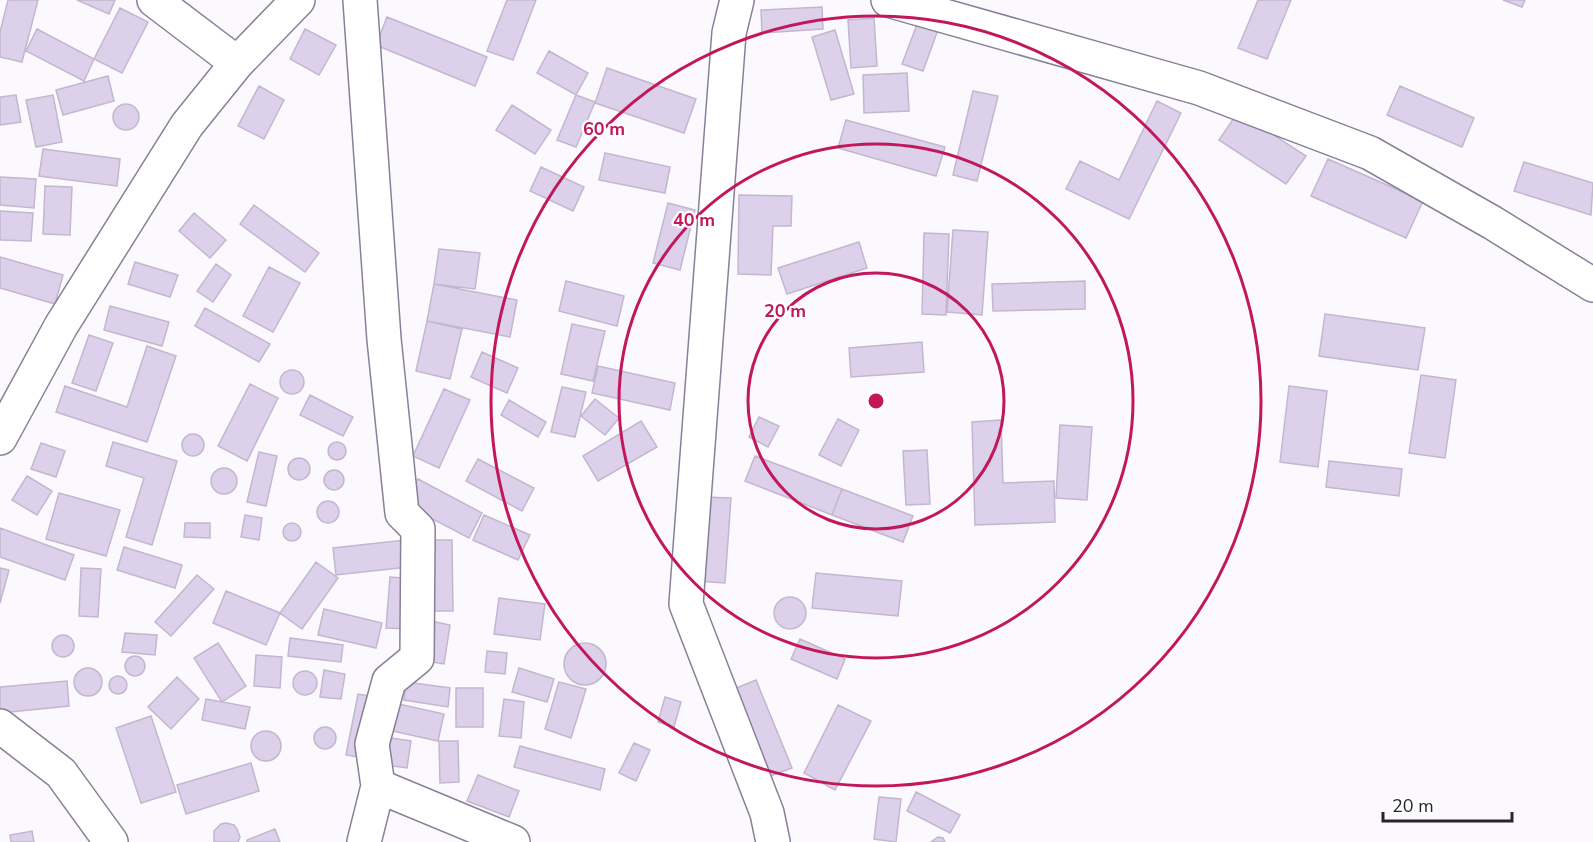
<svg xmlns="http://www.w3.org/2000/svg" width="1593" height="842" font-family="'Nunito Sans',sans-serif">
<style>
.building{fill:#dcd0ea;stroke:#c3b7d0;stroke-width:1.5}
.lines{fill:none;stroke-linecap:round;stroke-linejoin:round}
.street-casing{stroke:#878098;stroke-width:36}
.street{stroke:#fff;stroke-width:33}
.ring{fill:none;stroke:#c2185b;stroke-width:3}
.centre{fill:#c2185b;stroke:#fff;stroke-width:3}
.ring-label{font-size:18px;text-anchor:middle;font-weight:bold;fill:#c2185b;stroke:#fff;stroke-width:4.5;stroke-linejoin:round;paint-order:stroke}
</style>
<rect width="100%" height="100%" fill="#fbf9fe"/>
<!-- building -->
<path class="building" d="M8,0H38L22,62L0,57V32Z
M77,0H115L109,14Z
M507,0H536L513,60L487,51Z
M1258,0H1291L1267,59L1238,48Z
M1503,0H1525L1522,7Z
M822,7L823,29L762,33L761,10Z
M120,8L148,22L122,73L94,59Z
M387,17L487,57L475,86L376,45Z
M874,18L877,66L851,68L848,20Z
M919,19L939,27L923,71L902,64Z
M37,29L94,59L84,81L26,51Z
M305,29L336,45L319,75L290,59Z
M835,30L854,94L831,100L812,37Z
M549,51L588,73L576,95L537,73Z
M607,68L696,99L684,133L595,103Z
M907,73L909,111L864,113L863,75Z
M108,76L114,101L63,115L56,90Z
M259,86L284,100L264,139L238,126Z
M1400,86L1474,118L1462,147L1387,115Z
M973,91L998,96L977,181L953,175Z
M16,95L21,122L0,125V97Z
M53,95L62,142L36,147L26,100Z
M576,95L595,102L576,147L557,140Z
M1157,101L1181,113L1129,219L1066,189L1080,161L1119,180Z
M113 117a13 13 0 1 1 26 0a13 13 0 1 1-26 0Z
M512,105L551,130L535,154L496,130Z
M1238,112L1306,156L1286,184L1219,140Z
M846,120L945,147L936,176L838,148Z
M43,149L120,159L117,186L39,176Z
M605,153L670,167L665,193L599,180Z
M1328,159L1423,201L1406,238L1311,196Z
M1524,162L1593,183L1591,215L1514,191Z
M541,167L584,187L573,211L530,191Z
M0,177L36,179L34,208L0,205Z
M45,186L72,187L70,235L43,234Z
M739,195L792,196L791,226H773L771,275L738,274Z
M668,203L695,210L680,270L653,263Z
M254,205L319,253L305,272L240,224Z
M0,211L33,213L31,241L0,240Z
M194,213L226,240L210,258L179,231Z
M953,230L988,232L982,315L947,312Z
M924,233L949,234L946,315L922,314Z
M859,242L867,268L787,294L778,268Z
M439,249L480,253L475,289L434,284Z
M0,257L63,275L55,304L0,288Z
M135,262L178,275L170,297L128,284Z
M216,264L231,275L213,302L197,291Z
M269,267L300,283L273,332L243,316Z
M566,281L624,296L617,326L559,311Z
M1085,281V309L993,311L992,284Z
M434,284L517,300L510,337L427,321Z
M110,306L169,322L162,346L104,330Z
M205,308L270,344L259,362L195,326Z
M1325,314L1425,328L1418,370L1319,356Z
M427,321L462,329L450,379L416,371Z
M572,324L605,331L593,381L561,374Z
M89,335L113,343L96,391L72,383Z
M922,342L924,372L851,377L849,348Z
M147,346L176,356L147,442L56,412L65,386L127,407Z
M482,352L518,368L507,393L471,377Z
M598,366L675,383L670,410L592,393Z
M280 382a12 12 0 1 1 24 0a12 12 0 1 1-24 0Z
M1421,375L1456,380L1445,458L1409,453Z
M250,384L278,398L247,461L218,446Z
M1289,386L1327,391L1318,467L1280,462Z
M562,387L586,392L575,437L551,432Z
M444,389L470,400L439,468L413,456Z
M310,395L353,417L343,436L300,415Z
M595,399L619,418L605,435L581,416Z
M509,400L546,422L538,437L501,415Z
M759,417L779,426L768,447L749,437Z
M838,419L859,430L841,466L819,455Z
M1001,420L1003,483L1054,481L1055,522L975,525L972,422Z
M641,421L657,447L598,481L583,456Z
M1060,425L1092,427L1087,500L1056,498Z
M182 445a11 11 0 1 1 22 0a11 11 0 1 1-22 0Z
M328 451a9 9 0 1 1 18 0a9 9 0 1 1-18 0Z
M113,442L177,461L152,545L126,537L144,478L106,466Z
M41,443L65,451L56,477L31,469Z
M927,450L930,504L906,505L903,451Z
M259,452L277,456L266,506L247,502Z
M755,456L842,489L832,515L745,481Z
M288 469a11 11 0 1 1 22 0a11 11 0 1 1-22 0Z
M478,459L534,488L522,511L466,481Z
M1329,461L1402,469L1399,496L1326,487Z
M211 481a13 13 0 1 1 26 0a13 13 0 1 1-26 0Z
M324 480a10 10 0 1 1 20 0a10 10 0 1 1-20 0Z
M27,476L52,491L37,515L12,500Z
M418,479L482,513L469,538L404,504Z
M842,489L913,516L903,542L832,515Z
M59,493L120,510L106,556L46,539Z
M703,497L731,498L725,583L697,581Z
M317 512a11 11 0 1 1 22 0a11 11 0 1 1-22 0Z
M245,515L262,518L259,540L241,537Z
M484,515L530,535L518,560L473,540Z
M283 532a9 9 0 1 1 18 0a9 9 0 1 1-18 0Z
M185,523H210V538L184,537Z
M0,528L74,555L65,580L0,557Z
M405,540L408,567L336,575L333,548Z
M425,540H452L453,611H426Z
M124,547L182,565L175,588L117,570Z
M316,562L338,578L302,629L280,613Z
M0,568L9,570L0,603Z
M81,568L101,569L98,617L79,616Z
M816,573L902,581L898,616L812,608Z
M197,575L214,589L171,636L155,622Z
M390,577L415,579L411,629L386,628Z
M226,591L280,613L266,645L213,623Z
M774 613a16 16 0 1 1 32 0a16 16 0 1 1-32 0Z
M499,598L545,604L540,640L494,634Z
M324,609L382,623L376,648L318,635Z
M431,621L450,625L444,664L425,661Z
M125,633L157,635L155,655L122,652Z
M52 646a11 11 0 1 1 22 0a11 11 0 1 1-22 0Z
M290,638L343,645L341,662L288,656Z
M800,639L845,659L837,679L791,659Z
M218,643L246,686L222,702L194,658Z
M564 664a21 21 0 1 1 42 0a21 21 0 1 1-42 0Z
M487,651L507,653L505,674L485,672Z
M256,655L282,657L280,688L254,686Z
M125 666a10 10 0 1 1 20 0a10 10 0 1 1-20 0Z
M519,668L554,679L547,702L512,692Z
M74 682a14 14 0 1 1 28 0a14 14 0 1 1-28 0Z
M324,670L345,674L341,699L320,697Z
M293 683a12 12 0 1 1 24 0a12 12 0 1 1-24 0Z
M109 685a9 9 0 1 1 18 0a9 9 0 1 1-18 0Z
M177,677L199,699L171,729L148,707Z
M756,680L792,768L765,778L729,691Z
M67,681L69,706L0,713V687Z
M406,682L450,688L448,707L404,700Z
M559,682L586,689L571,738L545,729Z
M456,688H483V727H456Z
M358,694L375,697L363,758L346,755Z
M665,697L681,702L674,727L658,722Z
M206,699L250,707L245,729L202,720Z
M504,699L524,702L521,738L499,736Z
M394,703L444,714L438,741L388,730Z
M838,705L871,721L835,790L804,773Z
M151,716L176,792L141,803L116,728Z
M314 738a11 11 0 1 1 22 0a11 11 0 1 1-22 0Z
M251 746a15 15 0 1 1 30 0a15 15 0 1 1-30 0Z
M391,738L411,741L407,768L386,765Z
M439,741H458L459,782L440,783Z
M634,743L650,750L636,781L619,773Z
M520,746L605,769L600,790L514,767Z
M251,763L259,791L186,814L177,785Z
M478,775L519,791L509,817L467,801Z
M916,792L960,815L950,833L907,811Z
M879,797L901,799L896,842L874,839Z
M226,823L234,825L237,829L240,837L238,842H214V831L221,824Z
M275,829L280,842H247V840Z
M32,831L34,842H11L10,835Z
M938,837L943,838L945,842H931Z"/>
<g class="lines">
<defs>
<path id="street" d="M154,0L237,63
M360,0L384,339L402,513L418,529L417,658L389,681L372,744L378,786L364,842
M737,0L729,33L686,604L767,813L773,842
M888,0L1199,88L1370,153L1493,223L1593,285
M0,438L61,326L187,125L237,63L298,0
M0,726L61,773L111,842
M378,786L513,842"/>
</defs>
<!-- street casing -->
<use href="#street" class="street-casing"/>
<!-- street -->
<use href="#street" class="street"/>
</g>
<!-- distance rings -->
<g class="ring">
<circle cx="876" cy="401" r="128"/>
<circle cx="876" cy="401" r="257"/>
<circle cx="876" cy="401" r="385"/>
</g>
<circle cx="876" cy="401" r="9" class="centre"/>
<g class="ring-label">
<text x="604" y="135">60 m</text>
<text x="694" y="226">40 m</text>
<text x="785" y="317">20 m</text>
</g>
<!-- scale -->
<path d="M1383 812v9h129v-9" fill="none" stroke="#27242e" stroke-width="3"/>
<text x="1392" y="812" font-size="18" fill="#27242e" stroke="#ffffff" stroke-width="4.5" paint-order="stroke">20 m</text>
</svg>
